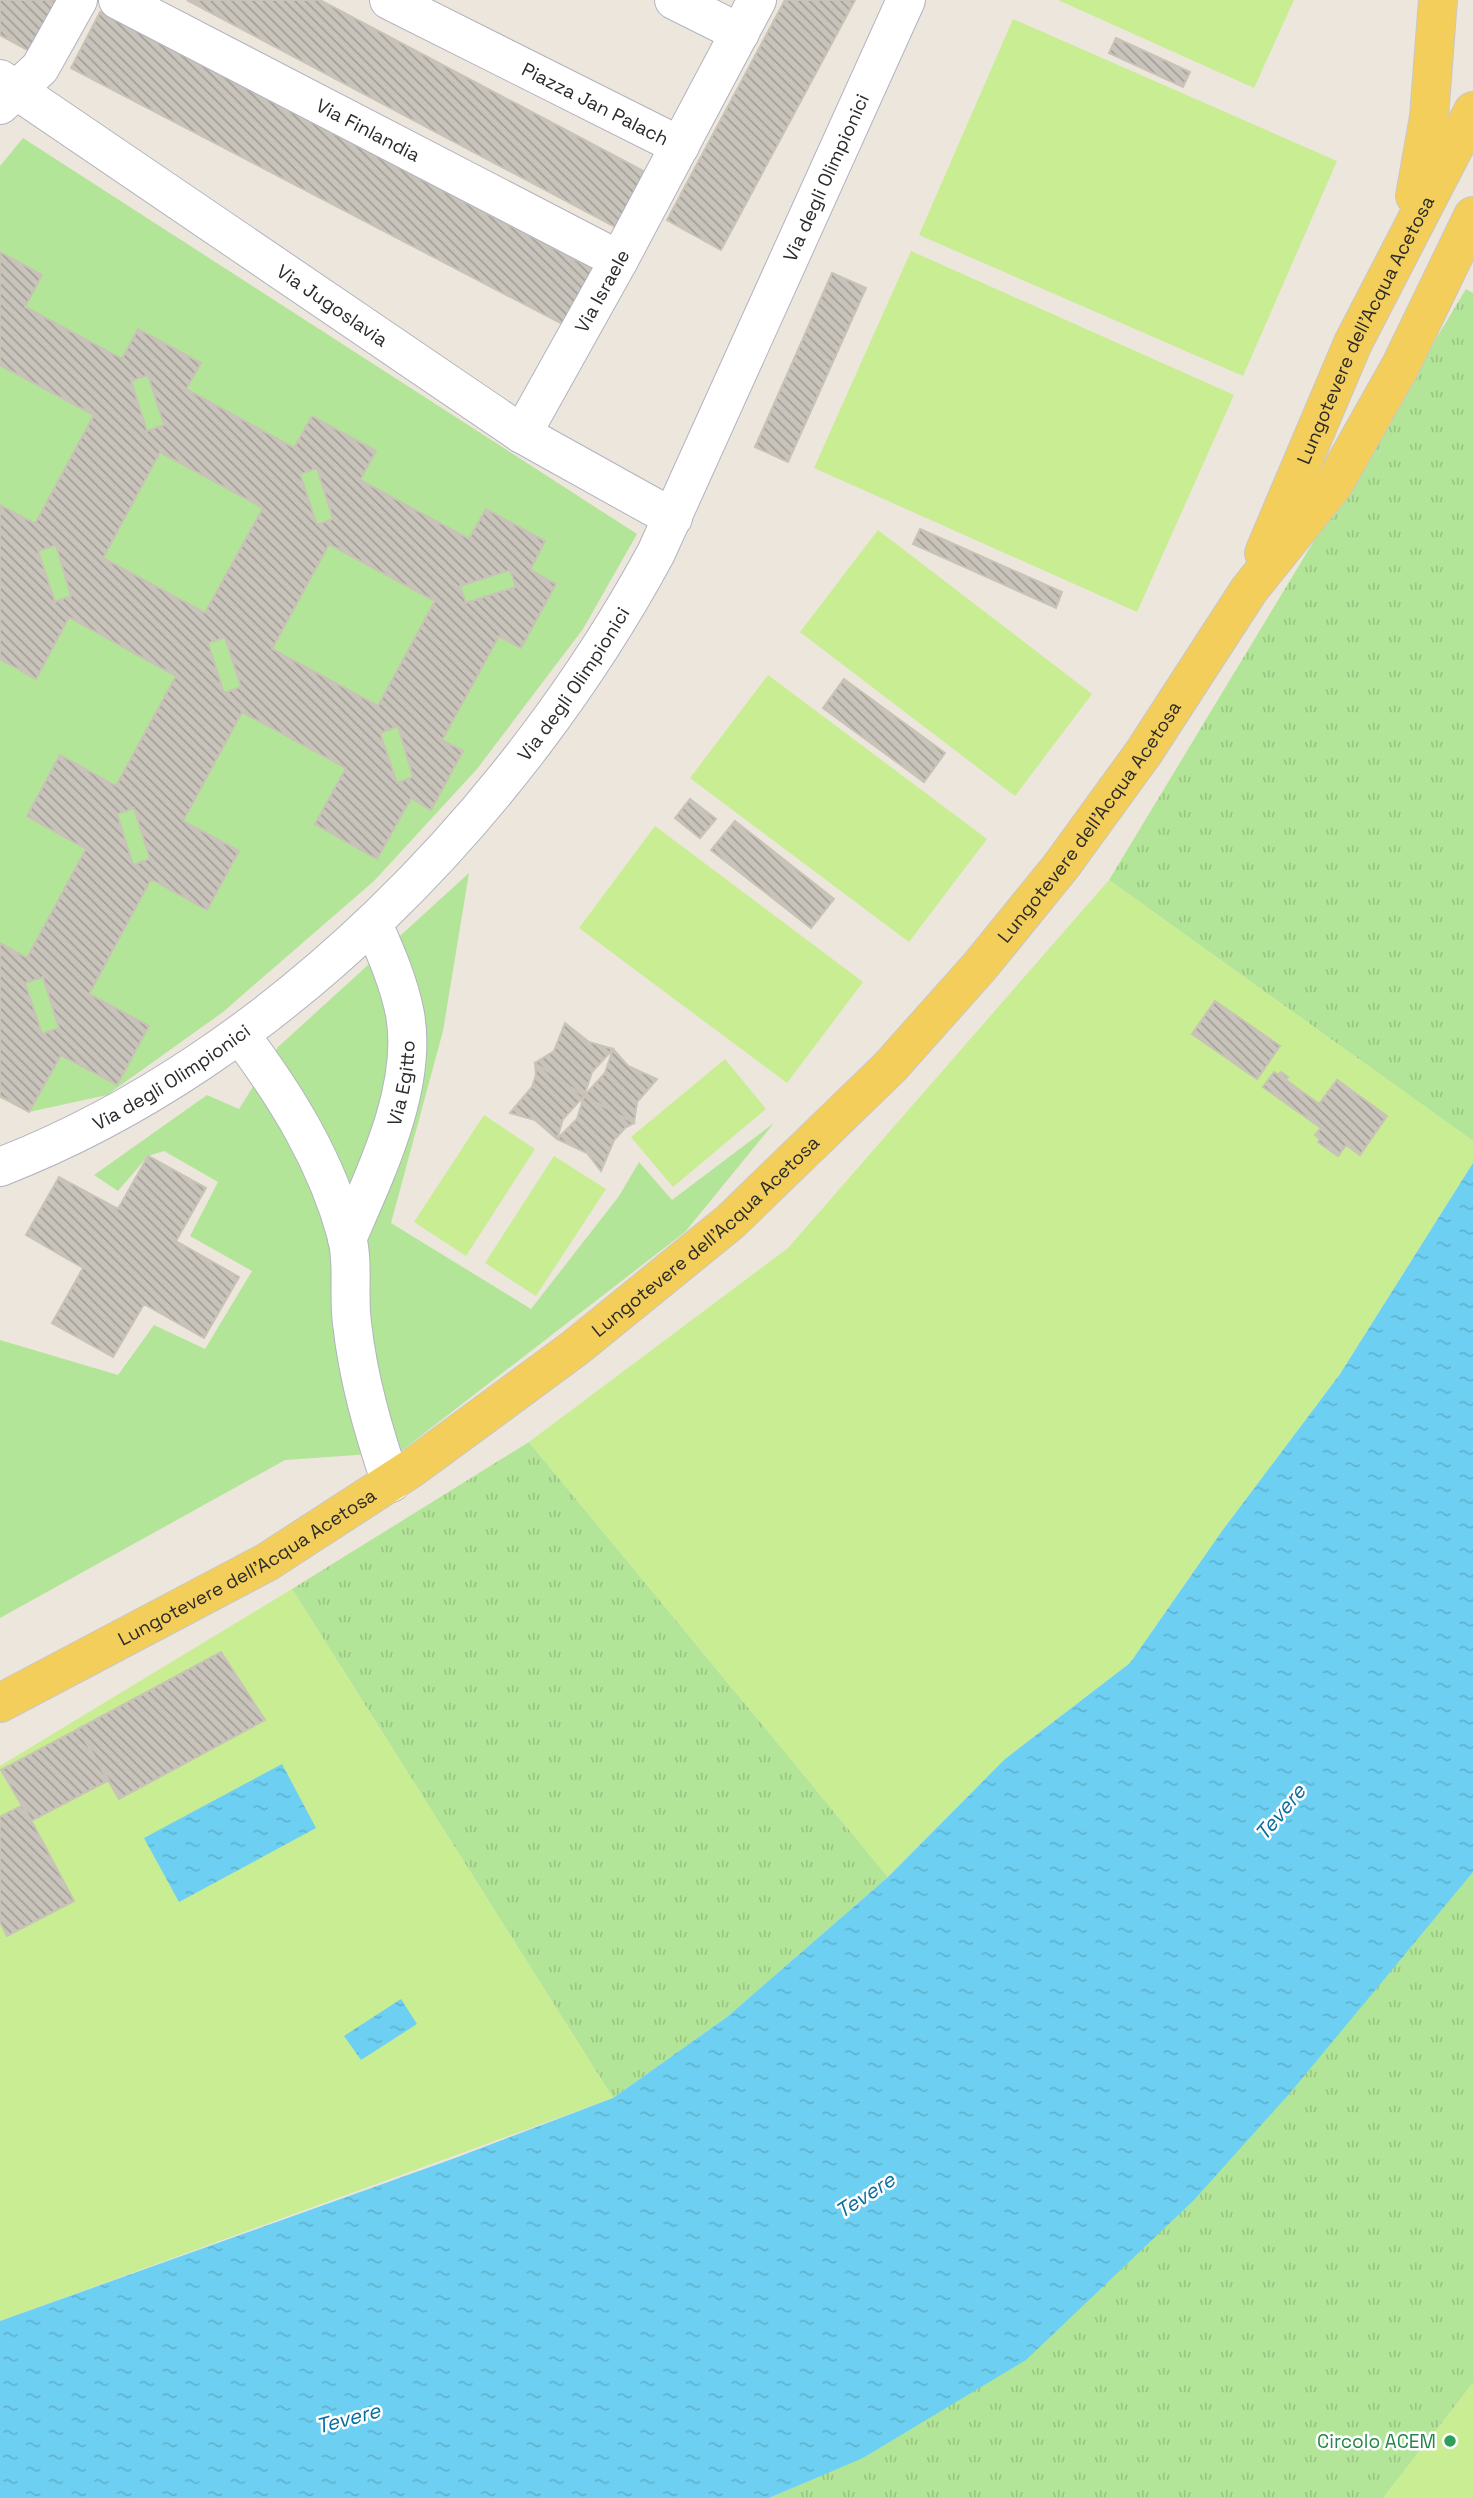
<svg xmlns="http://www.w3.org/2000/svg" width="1473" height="2498" font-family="'Space Grotesk',sans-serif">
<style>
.grass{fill:url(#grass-tufts)}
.garden{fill:#b3e598}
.pitch{fill:#c8ed93}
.water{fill:url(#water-ripples)}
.building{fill:url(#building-back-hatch);stroke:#c9c2b6;stroke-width:2;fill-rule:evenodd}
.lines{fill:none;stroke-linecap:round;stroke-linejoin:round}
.minor-casing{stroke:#b1b3bf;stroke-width:40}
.major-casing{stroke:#c8c8c8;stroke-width:40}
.minor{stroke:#fff;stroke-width:38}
.major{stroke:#f4ce5a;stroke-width:38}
.leisure-dot{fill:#2e9e5b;stroke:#fff;stroke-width:2.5}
.labels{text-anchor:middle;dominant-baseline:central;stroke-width:5;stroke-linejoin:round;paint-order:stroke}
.street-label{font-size:19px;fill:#2b2b2b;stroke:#fff}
.leisure-label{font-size:19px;fill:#27864d;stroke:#fff;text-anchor:end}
.water-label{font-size:21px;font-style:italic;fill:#0a6ea0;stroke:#fff}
</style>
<defs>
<pattern id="grass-tufts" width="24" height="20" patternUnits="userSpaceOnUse" patternTransform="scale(1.75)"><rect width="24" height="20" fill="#b3e598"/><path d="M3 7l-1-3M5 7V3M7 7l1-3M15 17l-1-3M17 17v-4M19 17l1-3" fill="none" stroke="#9ac583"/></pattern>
<pattern id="water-ripples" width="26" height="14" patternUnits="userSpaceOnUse" patternTransform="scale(1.75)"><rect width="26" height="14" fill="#6dd0f2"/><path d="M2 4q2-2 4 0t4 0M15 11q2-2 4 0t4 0" fill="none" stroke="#5fb3d0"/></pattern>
<pattern id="building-back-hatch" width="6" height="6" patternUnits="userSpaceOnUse" patternTransform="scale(1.75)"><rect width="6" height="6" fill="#c9c4bb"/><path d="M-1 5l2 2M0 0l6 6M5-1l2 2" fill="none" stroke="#a39f98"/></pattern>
</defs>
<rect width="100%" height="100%" fill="#ede6dd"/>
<!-- grass -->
<path class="grass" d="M1466,289L1473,293V1141L1109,880Z
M529,1442L888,1877L727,2017L613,2098L292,1589Z
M1473,1868V2383L1383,2498H769L863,2457Z"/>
<!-- garden -->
<path class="garden" d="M23,138L637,534L583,629L477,769L374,881L223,1012L107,1095L29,1112L0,1098V166Z
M469,873L443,1031L391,1223L531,1309L619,1196L639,1162L672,1200L774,1123L685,1232L400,1452L285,1460L0,1618V1340L118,1375L154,1325L205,1349L252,1271L190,1236L218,1182L164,1151L148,1156L118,1191L94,1175L207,1095L239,1109L278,1047Z"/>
<!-- pitch -->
<path class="pitch" d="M1058,0H1294L1254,88Z
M1013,19L1337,161L1243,376L919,235Z
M911,251L1234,395L1137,612L814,468Z
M878,530L1092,694L1015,796L800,632Z
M768,675L987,839L909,942L690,778Z
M655,826L863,982L787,1083L579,928Z
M1109,880L1473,1141V1163L1340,1374L1222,1531L1130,1663L1005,1759L888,1877L529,1442L788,1248Z
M725,1059L766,1109L673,1187L631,1137Z
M484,1115L535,1149L466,1256L414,1222Z
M554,1156L606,1189L536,1296L485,1263Z
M292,1589L613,2098L0,2321V1766Z
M1473,2383V2498H1383Z"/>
<!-- water -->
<path class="water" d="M1473,1163V1872L1290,2093L1194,2200L1026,2360L863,2458L769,2498H0V2321L455,2158L613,2098L727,2017L888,1877L1005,1759L1130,1663L1222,1531L1340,1374Z
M282,1764L316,1828L179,1902L144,1838Z
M401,1999L417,2024L361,2060L344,2036Z"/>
<!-- building -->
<path class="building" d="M0,0H59L31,52L0,35Z
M187,0H320L647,173L617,228Z
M785,0H855L721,250L667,220Z
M100,12L597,271L568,327L71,68Z
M1116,38L1190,72L1183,87L1109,53Z
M0,252L42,275L25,307L122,359L138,329L201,363L186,389L294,448L312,416L376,451L360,480L469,539L486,509L545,541L530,570L556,584L521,648L499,636L442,740L463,751L431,810L411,798L377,859L315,824L346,768L242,712L183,821L239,851L207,910L151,879L89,994L149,1026L117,1085L61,1055L29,1112L0,1096V943L27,958L86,849L27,816L60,755L116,786L176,676L69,617L36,679L0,659V505L35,524L94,415L0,365ZM160,452L263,508L205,613L103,558ZM329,544L435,601L378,706L272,649Z
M832,273L866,288L788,462L755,447Z
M148,375L164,425L147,431L131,381Z
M317,468L333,519L317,525L300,474Z
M920,529L1062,592L1056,608L913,544Z
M56,545L71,596L55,602L38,551Z
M510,570L516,587L466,603L460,586Z
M225,637L241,687L224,693L208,643Z
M844,679L945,753L924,782L823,708Z
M398,726L413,777L397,783L380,733Z
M690,799L716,819L700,838L675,818Z
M134,808L150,859L133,865L117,814Z
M735,821L834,899L811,928L711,850Z
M43,977L59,1028L42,1034L25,983Z
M1215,1001L1280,1046L1257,1079L1192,1034Z
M565,1023L589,1042L613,1049L592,1072L584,1096L535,1063L554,1051Z
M613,1049L628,1066L657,1079L637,1102L634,1123L584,1096L605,1073Z
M535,1063L584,1096L563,1119L557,1139L535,1120L510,1113L532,1087L536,1075Z
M1274,1072L1278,1075L1281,1072L1288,1077L1286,1080L1319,1104L1337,1080L1387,1116L1360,1155L1346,1145L1338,1156L1318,1142L1320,1139L1315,1135L1321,1128L1263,1087Z
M584,1096L634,1123L625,1128L614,1140L601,1171L587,1153L557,1139L577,1119Z
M148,1156L206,1188L176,1241L239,1277L204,1338L144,1304L113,1357L52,1323L83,1268L26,1235L59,1177L118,1209Z
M221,1652L265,1720L119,1799L78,1729Z
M78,1729L109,1780L31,1821L1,1770Z
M23,1805L74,1901L7,1936L0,1922V1817Z"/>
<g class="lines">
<defs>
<g id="minor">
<path id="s1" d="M118,0L619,260"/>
<path id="s2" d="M389,0L680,146"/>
<path d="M674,0L740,33"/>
<path id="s3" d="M0,79L522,434L673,518"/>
<path d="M0,105L40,68L78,0"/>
<path id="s4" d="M522,434L619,260L757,0"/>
<path d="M241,1036C287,1097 327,1162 347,1237C354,1264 348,1295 352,1323C358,1378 373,1430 391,1483"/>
<path id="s5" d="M0,1167C276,1060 517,810 656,553L906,0"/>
<path id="s6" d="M347,1239C375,1174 418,1088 405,1014C399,983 386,953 373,924"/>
</g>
<g id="major">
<path d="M1415,196L1429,117L1438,0"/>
<path id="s7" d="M1264,553L1353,343L1473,111"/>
<path id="s8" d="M0,1703L267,1562L412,1468L575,1348L730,1222L890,1067L980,966L1062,865L1144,752L1249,590L1334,484L1401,365L1473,216"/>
</g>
</defs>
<!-- minor casing -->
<use href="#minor" class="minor-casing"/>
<!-- major casing -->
<use href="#major" class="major-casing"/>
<!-- minor -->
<use href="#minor" class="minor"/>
<!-- major -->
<use href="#major" class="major"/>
</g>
<!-- markers -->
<circle class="leisure-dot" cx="1450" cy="2441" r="7"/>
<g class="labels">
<!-- street labels -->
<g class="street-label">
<text stroke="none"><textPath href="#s2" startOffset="231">Piazza Jan Palach</textPath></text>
<text stroke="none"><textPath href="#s1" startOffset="282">Via Finlandia</textPath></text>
<text stroke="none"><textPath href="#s5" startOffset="1328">Via degli Olimpionici</textPath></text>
<text stroke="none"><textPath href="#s4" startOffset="164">Via Israele</textPath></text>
<text stroke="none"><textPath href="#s3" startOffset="402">Via Jugoslavia</textPath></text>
<text stroke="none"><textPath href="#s7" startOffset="245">Lungotevere dell'Acqua Acetosa</textPath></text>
<text stroke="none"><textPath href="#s5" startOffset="761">Via degli Olimpionici</textPath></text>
<text stroke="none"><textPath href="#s8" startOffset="1416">Lungotevere dell'Acqua Acetosa</textPath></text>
<text stroke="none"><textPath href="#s5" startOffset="194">Via degli Olimpionici</textPath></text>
<text stroke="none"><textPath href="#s6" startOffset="166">Via Egitto</textPath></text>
<text stroke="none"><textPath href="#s8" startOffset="849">Lungotevere dell'Acqua Acetosa</textPath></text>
<text stroke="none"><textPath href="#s8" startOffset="282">Lungotevere dell'Acqua Acetosa</textPath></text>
</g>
<!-- leisure labels -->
<g class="leisure-label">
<text x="1436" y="2441">Circolo ACEM</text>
</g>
<!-- water labels -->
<g class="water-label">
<text transform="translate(1280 1812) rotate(-50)">Tevere</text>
<text transform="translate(865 2195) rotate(-33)">Tevere</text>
<text transform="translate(348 2418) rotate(-15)">Tevere</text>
</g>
</g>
</svg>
